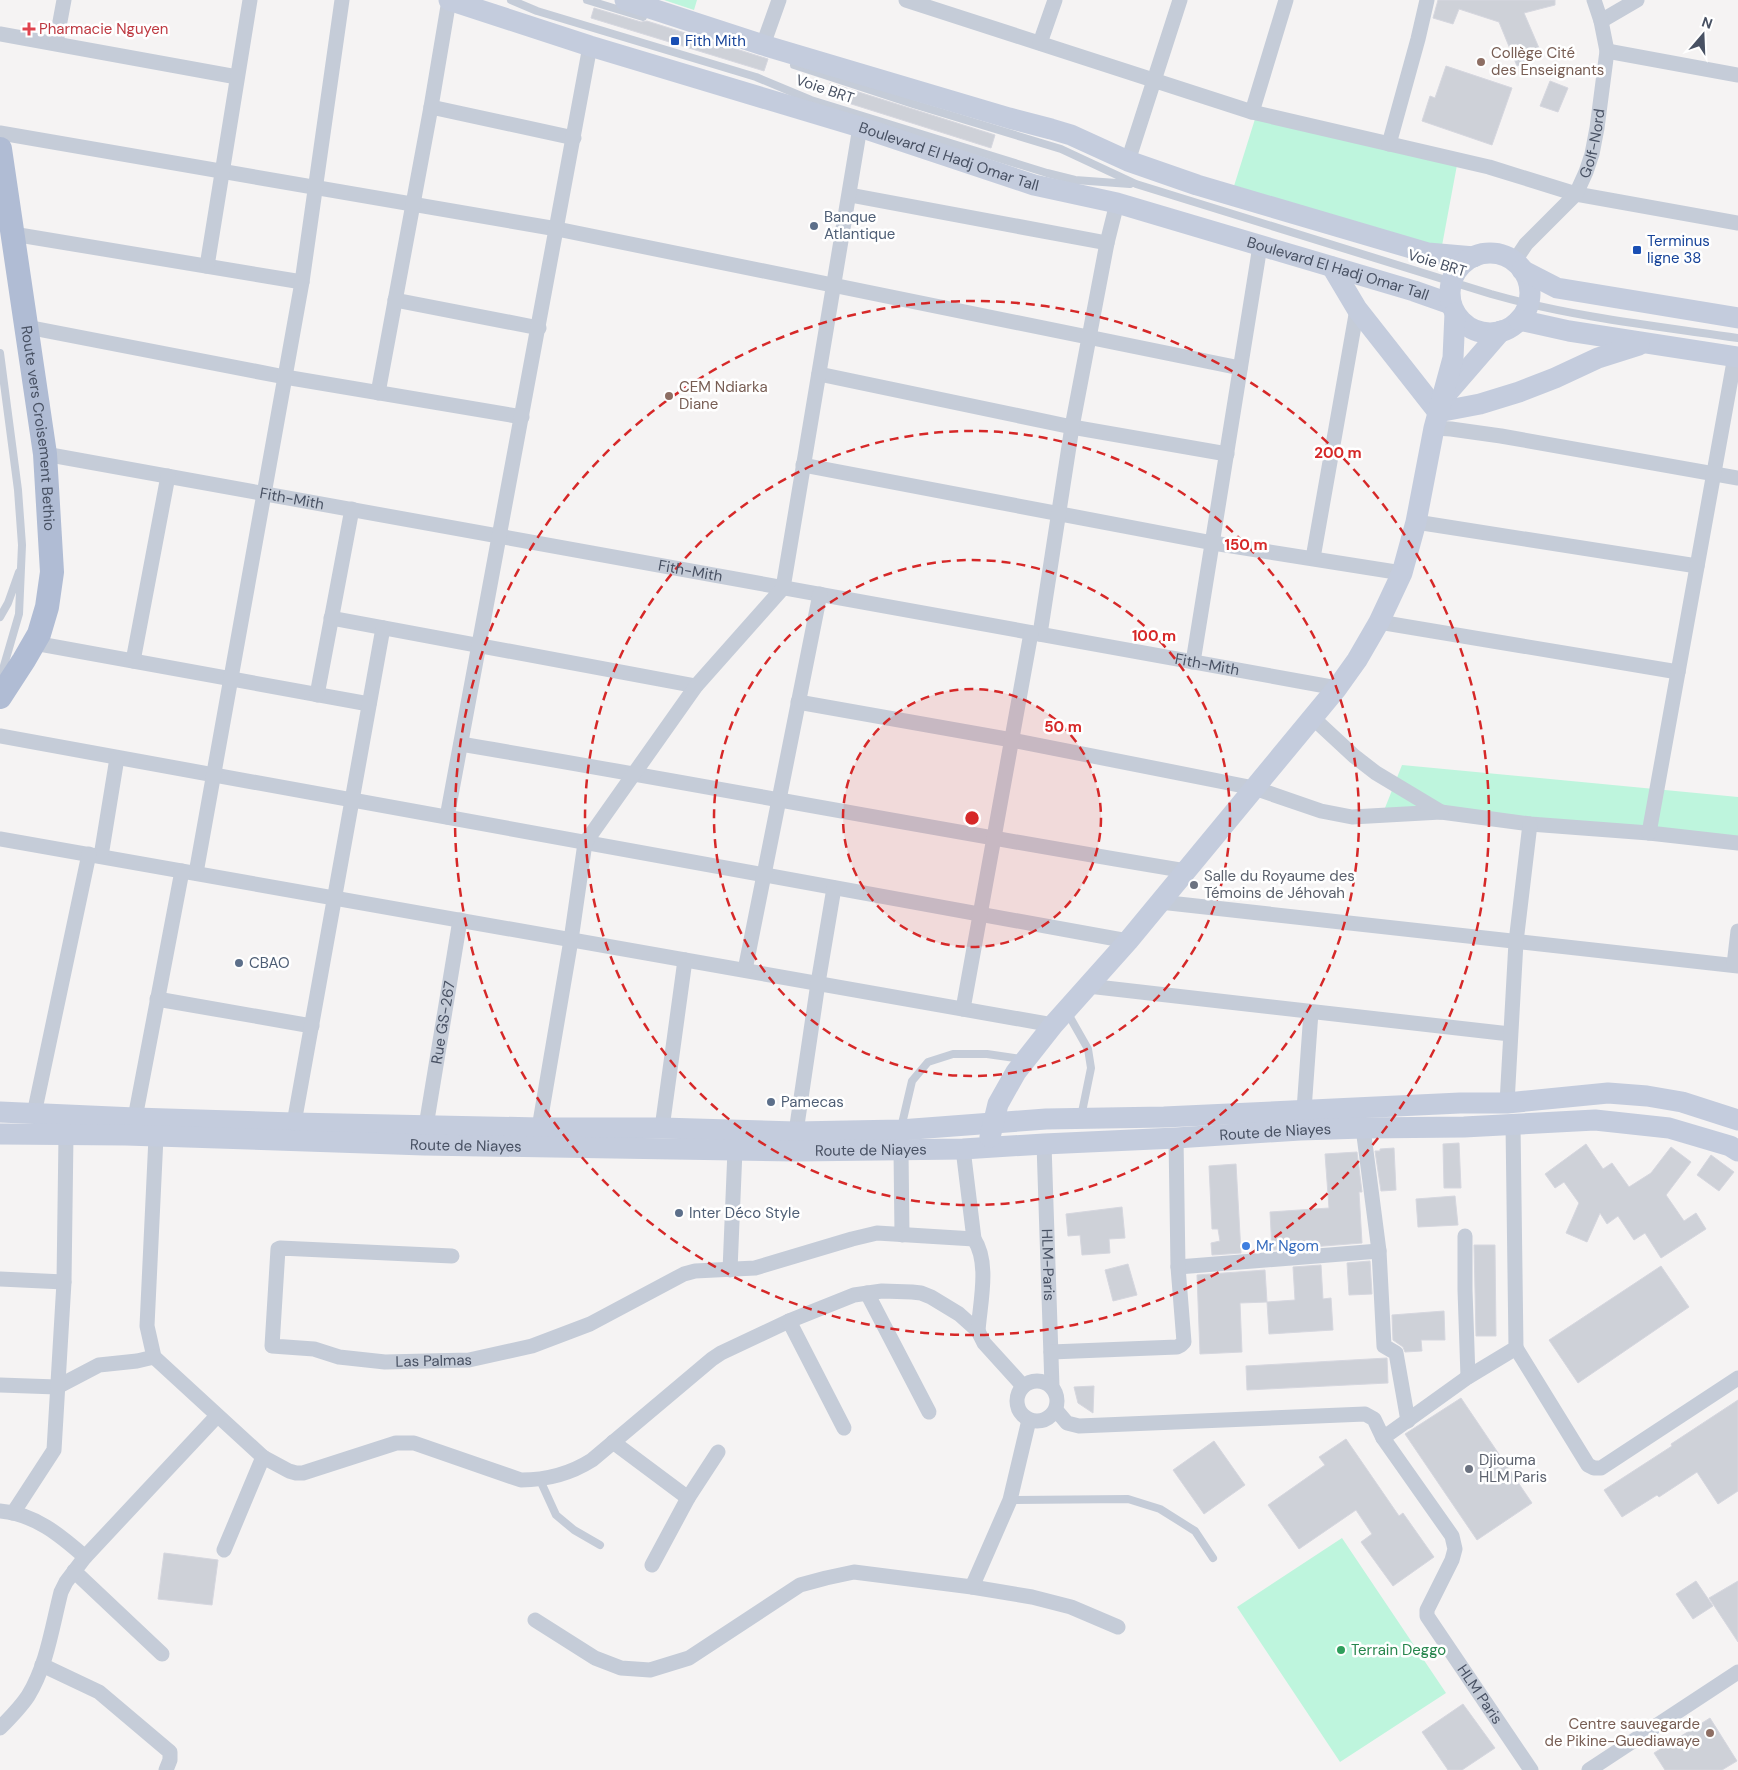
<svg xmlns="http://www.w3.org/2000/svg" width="1738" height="1770" font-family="'DM Sans',sans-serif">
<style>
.green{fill:#bef5dd}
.building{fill:#ced1d8;stroke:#d6d7df}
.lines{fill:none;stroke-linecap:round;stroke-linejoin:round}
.lane{stroke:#c5ccd8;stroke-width:8}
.street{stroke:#c5ccd8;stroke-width:15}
.secondary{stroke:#c4ccdd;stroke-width:21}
.primary{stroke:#b0bcd4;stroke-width:24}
.ring{fill:none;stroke:#d62828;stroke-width:2.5;stroke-dasharray:9 6}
.health-dot{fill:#e0444e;stroke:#fff;stroke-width:2}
.transit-dot{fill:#1a4fb4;stroke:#fff;stroke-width:2}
.education-dot{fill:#8d6e63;stroke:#fff;stroke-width:2}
.service-dot{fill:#5c6f8a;stroke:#fff;stroke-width:2}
.worship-dot{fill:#6b7280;stroke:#fff;stroke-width:2}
.shop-dot{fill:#3f7fe0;stroke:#fff;stroke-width:2}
.leisure-dot{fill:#2e9e5b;stroke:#fff;stroke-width:2}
.labels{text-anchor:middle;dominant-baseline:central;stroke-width:5;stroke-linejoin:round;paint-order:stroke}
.health-label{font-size:15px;fill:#be3a42;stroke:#fff;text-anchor:start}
.transit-label{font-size:15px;fill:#164399;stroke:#fff;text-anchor:start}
.education-label{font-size:15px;fill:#785e54;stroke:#fff;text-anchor:start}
.street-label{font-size:15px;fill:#485163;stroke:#fff}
.service-label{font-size:15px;fill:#4e5e75;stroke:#fff;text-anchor:start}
.worship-label{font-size:15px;fill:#5b616d;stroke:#fff;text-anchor:start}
.shop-label{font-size:15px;fill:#366cbe;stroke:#fff;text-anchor:start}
.leisure-label{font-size:15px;fill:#27864d;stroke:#fff;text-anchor:start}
.centre{fill:#d62828;stroke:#fff;stroke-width:2.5}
.ring-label{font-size:15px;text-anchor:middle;font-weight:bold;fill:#d62828;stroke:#fff;stroke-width:5;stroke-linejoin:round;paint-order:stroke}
</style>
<rect width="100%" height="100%" fill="#f5f3f3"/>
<!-- green -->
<path class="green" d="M664,0H697L694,10Z
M1255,119L1457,165L1441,251L1234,186Z
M1402,765L1738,797V844L1383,813Z
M1342,1538L1446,1693L1340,1762L1237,1607Z"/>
<!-- building -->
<path class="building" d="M1438,0H1555V5L1524,13L1542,55L1517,66L1499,22L1459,9L1453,24L1433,18Z
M594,8L641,22L647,21L768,59L764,71L591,18Z
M1446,66L1512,88L1492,145L1422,121L1430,96L1435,98Z
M1550,81L1568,88L1558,112L1540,106Z
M830,83L995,135L991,148L826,96Z
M1459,1143L1461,1188H1444L1443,1144Z
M1586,1144L1603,1169L1612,1163L1629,1187L1651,1173L1671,1147L1691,1162L1666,1195L1684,1221L1696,1213L1706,1229L1661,1258L1645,1233L1634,1240L1618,1216L1607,1224L1600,1213L1587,1242L1566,1233L1579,1203L1564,1182L1555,1188L1545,1174Z
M1394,1148L1396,1190L1381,1191L1375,1151H1380V1149Z
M1357,1152L1362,1192H1359L1362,1243L1272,1250L1270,1212L1329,1208L1325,1154Z
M1711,1155L1734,1172L1719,1191L1697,1175Z
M1236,1164L1241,1253L1212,1255L1211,1243L1220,1241L1218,1229H1212L1209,1166Z
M1455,1196L1458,1225L1418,1227L1416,1199Z
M1122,1207L1125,1238L1109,1239L1110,1253L1082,1255L1080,1235L1068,1236L1066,1214Z
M1474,1245H1495L1496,1336H1476Z
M1370,1261L1372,1294L1349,1295L1347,1263Z
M1128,1264L1137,1295L1113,1301L1105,1270Z
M1321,1265L1323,1299L1331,1298L1333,1330L1269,1334L1267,1302L1295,1300L1293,1267Z
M1661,1266L1689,1307L1578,1383L1549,1340Z
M1265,1270L1267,1302L1240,1303L1242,1352L1200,1354L1197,1275Z
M1444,1311L1445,1340H1421L1422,1351L1405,1352L1403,1347L1393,1340L1392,1315Z
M1387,1358L1388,1383L1247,1390L1246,1366Z
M1094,1386L1093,1413L1078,1403L1074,1387Z
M1461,1398L1532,1503L1477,1540L1405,1434Z
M1738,1400V1491L1718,1504L1697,1472L1659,1497L1657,1495L1622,1517L1604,1490L1672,1446L1671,1444Z
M1346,1439L1399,1516L1403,1513L1434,1557L1393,1586L1361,1542L1372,1534L1356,1510L1299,1549L1268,1505L1325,1465L1319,1457Z
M1214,1441L1245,1485L1204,1514L1173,1470Z
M164,1553L218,1560L212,1605L158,1599Z
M1696,1581L1713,1606L1693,1619L1676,1594Z
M1738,1581V1642L1709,1598Z
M1463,1704L1495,1748L1462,1770H1448L1422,1732Z
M1710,1718L1737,1761L1722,1770H1665L1654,1753Z"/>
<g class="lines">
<!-- lane -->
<path class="lane" d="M511,0L537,11L756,77L811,100L1047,173L1075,180L1130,184
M587,0L643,17
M794,65L913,104L1061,149L1136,184L1491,294C1572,317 1655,326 1738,338
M0,353L18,490L22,545L19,614L3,669L0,672
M0,617L8,603L19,572
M1067,1012L1088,1049L1091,1068L1081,1117
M901,1128L912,1081L928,1062L953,1054H987L1022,1059
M540,1480L556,1515L574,1530L600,1545
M1010,1500L1128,1499L1160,1509L1195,1531L1213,1558"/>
<!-- street -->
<g class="street">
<path d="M906,0L1252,112L1489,167L1576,194L1738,223"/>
<path d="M1601,21L1637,0"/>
<path d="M0,34L237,77"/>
<path d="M56,43L64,0"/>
<path d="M1040,43L1055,0"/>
<path d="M763,45L779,0"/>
<path d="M1607,51L1738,75"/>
<path d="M431,107L574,138"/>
<path d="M1252,112L1286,0"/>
<path d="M0,133L557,229L1240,368"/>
<path d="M1389,144L1418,39L1427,0"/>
<path d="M1128,161L1180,0"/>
<path d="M850,195L1107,243"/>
<path d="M13,234L302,282"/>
<path id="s1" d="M1514,262L1526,244L1576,194L1586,172L1592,154L1597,128L1607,51L1601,21L1594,0"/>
<path d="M207,266L250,0"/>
<path d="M395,300L539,328"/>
<path d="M27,327L285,377L522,417"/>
<path d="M819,374L1072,427L1227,454"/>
<path d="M378,393L431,107L449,0"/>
<path d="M1434,428L1451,429L1501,436L1738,478"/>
<path id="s2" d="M45,454L1337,688"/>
<path d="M803,465L1213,543L1402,573"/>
<path d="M1416,522L1697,566"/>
<path d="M1313,558L1357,309"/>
<path d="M331,618L696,686"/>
<path d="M1379,622L1678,672"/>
<path d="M1040,634L1072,427L1107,243L1117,203"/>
<path d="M34,643L369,704"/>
<path d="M133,661L168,476"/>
<path d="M1193,662L1260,246"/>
<path d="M317,695L352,509"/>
<path d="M798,702L1012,740L1254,788L1321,811L1352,817L1441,812L1530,824L1649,833L1738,843"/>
<path d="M1313,718L1354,756L1376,773L1441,812"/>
<path d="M0,736L1128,941"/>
<path d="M461,744C703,785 944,831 1186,871"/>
<path d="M447,817L590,46"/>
<path d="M1649,833L1735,356"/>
<path d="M0,839L1053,1025"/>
<path d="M101,856L117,758"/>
<path d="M196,873L302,282L342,0"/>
<path d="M1160,902L1738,966"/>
<path d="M1734,965L1738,931"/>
<path d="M745,970L820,594"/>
<path d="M1088,986L1510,1034"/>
<path d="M157,999L312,1026"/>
<path d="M963,1009L1031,633"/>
<path d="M1507,1103L1516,942L1530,824"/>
<path d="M1304,1110L1311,1012"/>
<path d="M34,1114L89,854"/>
<path d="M135,1118L182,871"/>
<path d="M294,1123L383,628"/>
<path id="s3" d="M426,1126L460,920"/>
<path d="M539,1128L571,940L585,843L696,686L783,588L860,127"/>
<path d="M662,1128L685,960"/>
<path d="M1363,1128L1379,1251L1384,1346L1396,1353L1408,1421"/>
<path d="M796,1132L818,983L834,888"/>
<path d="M156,1137L147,1326L154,1357L263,1457L289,1471L296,1473H303L396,1443H414L521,1480C548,1480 570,1474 592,1460L712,1359L721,1353L789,1321L854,1295L882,1291L912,1292L921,1293L931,1297L959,1314L978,1331L984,1343L1023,1386"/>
<path id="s4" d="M1044,1144L1052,1387"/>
<path d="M963,1149L974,1239"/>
<path d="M901,1151L902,1235"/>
<path d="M1465,1236V1290L1468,1377"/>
<path id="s5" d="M452,1256L280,1248L278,1249L272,1346L314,1349L339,1357L385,1362L469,1360L532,1346L590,1324L684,1274L695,1271L755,1268L852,1239L877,1233L974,1239C990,1263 980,1303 978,1331"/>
<path d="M1178,1267L1379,1251"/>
<path d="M730,1270L735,1150"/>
<path d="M0,1279L64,1282"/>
<path d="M867,1293L929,1412"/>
<path d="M789,1321L844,1428"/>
<path d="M1516,1348L1588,1465L1594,1468H1601L1738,1378"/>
<path d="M1051,1352L1177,1347L1181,1345L1184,1342L1178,1267L1176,1138"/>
<circle cx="1037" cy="1401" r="20"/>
<path d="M0,1385L57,1387L99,1365L137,1361L154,1357"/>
<path id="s6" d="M1056,1410L1067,1423L1079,1426L1365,1414L1374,1419L1383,1438L1452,1536L1455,1549L1452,1560L1427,1610V1616L1531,1770"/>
<path d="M1383,1438L1468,1377L1516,1348L1513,1124"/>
<path d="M613,1442L688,1498"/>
<path d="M0,1511C35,1514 60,1535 85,1557"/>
<path d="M13,1513L54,1450L64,1282L66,1135"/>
<path d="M224,1550L263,1457"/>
<path d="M652,1565L688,1498L718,1452"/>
<path d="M74,1571L162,1654"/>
<path d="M972,1587L1032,1597L1071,1607L1118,1627"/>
<path d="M535,1620L595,1658L621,1668L650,1670L689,1658L800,1585L826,1578L854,1572L972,1587L1010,1500L1029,1420"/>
<path d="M42,1665L99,1692L170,1752V1760L166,1770"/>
<path d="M0,1728C10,1718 20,1708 28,1696C47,1665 52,1627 61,1592L66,1582L85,1557L217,1416"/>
<path d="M1589,1770L1738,1672"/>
</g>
<!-- secondary -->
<g class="secondary">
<path id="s7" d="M449,0L590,46L860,127L1034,185L1117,203L1414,291L1451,304"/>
<path d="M625,0L763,45L1009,118L1051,129L1071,135L1128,161L1197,185L1428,253L1474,257"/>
<circle cx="1490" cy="293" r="40"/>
<path d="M1332,267L1357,309L1438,412"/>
<path d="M1522,270L1557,288L1738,318"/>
<path d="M1519,320L1569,331L1738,357"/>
<path d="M1443,398L1501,331"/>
<path d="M1438,412L1480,404L1519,392L1555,378L1598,358L1639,345"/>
<path d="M0,1112L135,1118L294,1123L539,1128H662L796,1132L900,1130L1046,1119L1164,1117L1460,1103H1507L1608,1093L1647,1096L1682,1102L1738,1120"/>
<path id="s8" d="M0,1134L126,1135L424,1145L796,1151L963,1149L1044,1144L1176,1138L1300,1130L1363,1128L1464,1127L1595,1120L1669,1128L1730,1146L1738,1151"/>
<path d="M990,1137L998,1104L1016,1072L1053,1025L1128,941L1337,688L1357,660L1379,622L1402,573L1416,522L1434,428L1453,358L1455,313"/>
</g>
<!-- primary -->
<path class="primary" id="s9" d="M0,149L45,454L52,572L47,607L39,634L24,660L0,697"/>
</g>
<!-- distance rings -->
<circle cx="972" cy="818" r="129" fill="#d62828" fill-opacity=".12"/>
<g class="ring">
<circle cx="972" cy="818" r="129"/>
<circle cx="972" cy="818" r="258"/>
<circle cx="972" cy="818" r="387"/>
<circle cx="972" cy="818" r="517"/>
</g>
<!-- markers -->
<path class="health-dot" d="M26.5 21.5h5v5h5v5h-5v5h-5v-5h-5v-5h5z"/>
<g class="transit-dot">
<rect x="670" y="36" width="10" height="10" rx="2.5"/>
<rect x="1632" y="245" width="10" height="10" rx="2.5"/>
</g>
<g class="education-dot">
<circle cx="1481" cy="62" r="5"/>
<circle cx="669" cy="396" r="5"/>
<circle cx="1710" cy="1733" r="5"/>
</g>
<g class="service-dot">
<circle cx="814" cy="226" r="5"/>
<circle cx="239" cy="963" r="5"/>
<circle cx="771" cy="1102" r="5"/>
<circle cx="679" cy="1213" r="5"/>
</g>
<g class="worship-dot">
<circle cx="1194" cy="885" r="5"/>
<circle cx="1469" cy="1469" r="5"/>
</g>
<circle class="shop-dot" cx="1246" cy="1246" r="5"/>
<circle class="leisure-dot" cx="1341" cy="1650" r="5"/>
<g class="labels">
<!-- health labels -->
<g class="health-label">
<text x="39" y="29">Pharmacie Nguyen</text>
</g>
<!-- transit labels -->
<g class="transit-label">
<text x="685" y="41">Fith Mith</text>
<text x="1647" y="241">Terminus<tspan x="1647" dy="17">ligne 38</tspan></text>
</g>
<!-- education labels -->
<g class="education-label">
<text x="1491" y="53">Collège Cité<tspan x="1491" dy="17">des Enseignants</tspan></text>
<text x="679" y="387">CEM Ndiarka<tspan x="679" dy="17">Diane</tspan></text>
<text x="1700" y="1724" text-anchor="end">Centre sauvegarde<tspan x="1700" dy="17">de Pikine-Guediawaye</tspan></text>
</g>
<!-- street labels -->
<g class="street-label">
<text transform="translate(825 89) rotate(19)">Voie BRT</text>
<text stroke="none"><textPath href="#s1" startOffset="146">Golf-Nord</textPath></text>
<text stroke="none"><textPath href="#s7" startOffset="524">Boulevard El Hadj Omar Tall</textPath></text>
<text transform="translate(1437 263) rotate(17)">Voie BRT</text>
<text stroke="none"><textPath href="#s7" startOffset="929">Boulevard El Hadj Omar Tall</textPath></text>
<text stroke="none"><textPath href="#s9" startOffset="282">Route vers Croisement Bethio</textPath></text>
<text stroke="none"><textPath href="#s2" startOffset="251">Fith-Mith</textPath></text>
<text stroke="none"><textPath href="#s2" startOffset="656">Fith-Mith</textPath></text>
<text stroke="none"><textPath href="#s2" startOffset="1181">Fith-Mith</textPath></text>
<text stroke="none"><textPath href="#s3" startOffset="105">Rue GS-267</textPath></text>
<text stroke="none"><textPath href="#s8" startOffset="1276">Route de Niayes</textPath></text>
<text stroke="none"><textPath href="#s8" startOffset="466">Route de Niayes</textPath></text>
<text stroke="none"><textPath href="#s8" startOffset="871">Route de Niayes</textPath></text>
<text stroke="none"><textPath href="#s4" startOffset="121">HLM-Paris</textPath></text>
<text stroke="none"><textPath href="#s5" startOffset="435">Las Palmas</textPath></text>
<text stroke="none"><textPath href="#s6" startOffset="648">HLM Paris</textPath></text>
</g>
<!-- service labels -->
<g class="service-label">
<text x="824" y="217">Banque<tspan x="824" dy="17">Atlantique</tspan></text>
<text x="249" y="963">CBAO</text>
<text x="781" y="1102">Pamecas</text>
<text x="689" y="1213">Inter Déco Style</text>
</g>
<!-- worship labels -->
<g class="worship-label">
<text x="1204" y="876">Salle du Royaume des<tspan x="1204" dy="17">Témoins de Jéhovah</tspan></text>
<text x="1479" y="1460">Djiouma<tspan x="1479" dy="17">HLM Paris</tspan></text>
</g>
<!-- shop labels -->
<g class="shop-label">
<text x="1256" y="1246">Mr Ngom</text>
</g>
<!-- leisure labels -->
<g class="leisure-label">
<text x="1351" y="1650">Terrain Deggo</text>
</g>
</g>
<circle cx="972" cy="818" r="8" class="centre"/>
<g class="ring-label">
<text x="1338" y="458">200 m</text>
<text x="1246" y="550">150 m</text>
<text x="1154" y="641">100 m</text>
<text x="1063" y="732">50 m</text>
</g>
<!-- north arrow -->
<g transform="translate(1703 35) rotate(19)" stroke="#ffffff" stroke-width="4" paint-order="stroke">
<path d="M0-4L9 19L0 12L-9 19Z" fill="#485163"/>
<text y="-8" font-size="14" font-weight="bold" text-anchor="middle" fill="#485163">N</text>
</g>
</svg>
